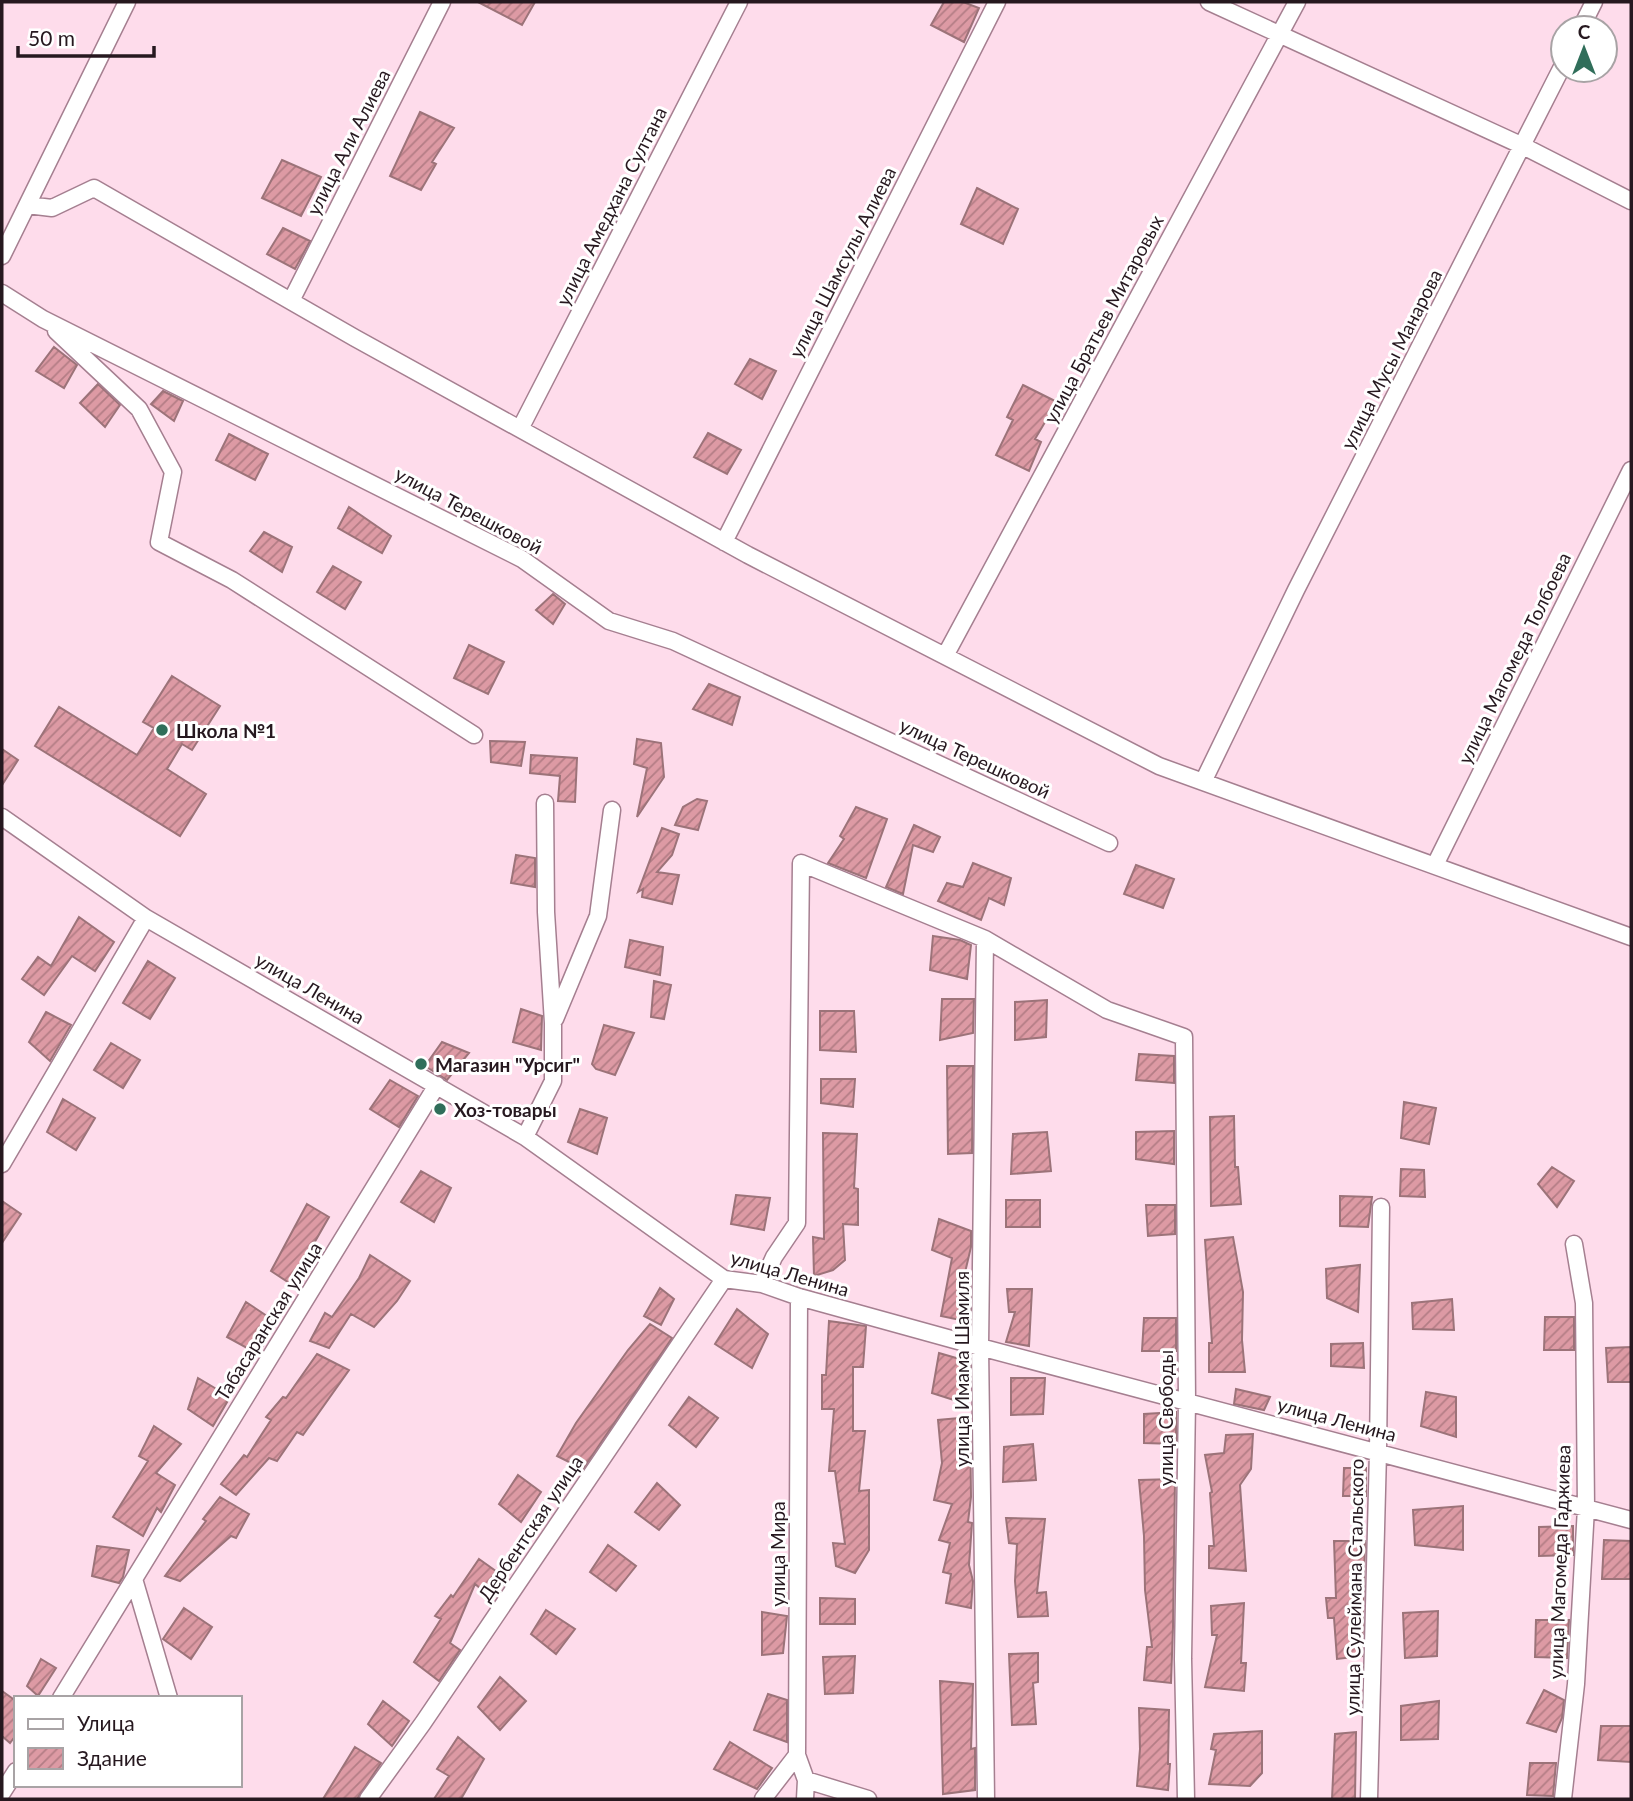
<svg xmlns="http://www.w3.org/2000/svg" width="1633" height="1801" font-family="Lato,sans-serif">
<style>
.building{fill:url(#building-hatch);stroke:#9c7379;stroke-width:2}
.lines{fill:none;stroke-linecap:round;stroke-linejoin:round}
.minor-casing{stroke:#a57f90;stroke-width:19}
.minor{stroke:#fff;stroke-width:16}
.poi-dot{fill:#306e5a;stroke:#fff;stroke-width:2.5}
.labels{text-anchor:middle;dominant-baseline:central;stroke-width:6;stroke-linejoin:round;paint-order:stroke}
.street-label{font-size:19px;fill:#26181f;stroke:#fff}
.poi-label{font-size:19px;font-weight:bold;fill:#26181f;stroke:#fff;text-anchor:start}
</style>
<defs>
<pattern id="building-hatch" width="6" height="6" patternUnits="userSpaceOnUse" patternTransform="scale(1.75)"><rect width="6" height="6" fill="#dd9aa4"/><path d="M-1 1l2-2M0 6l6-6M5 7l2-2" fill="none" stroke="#b37d85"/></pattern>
</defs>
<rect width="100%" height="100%" fill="#fedceb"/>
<!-- building -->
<path class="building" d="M478,2H535L522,25Z
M944,2H963L979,8L964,42L931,25Z
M420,112L454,128L432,162L436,164L421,190L390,176Z
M282,160L321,177L301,216L262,198Z
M977,188L1018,209L1003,244L961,224Z
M283,228L310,241L295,269L267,254Z
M54,347L77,365L64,388L36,371Z
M750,359L776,371L762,399L735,384Z
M98,384L120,405L105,427L80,403Z
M1023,385L1057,402L1035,439L1041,442L1029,471L996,455L1013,420L1007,417Z
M163,391L183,401L174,421L151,404Z
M708,433L741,450L727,474L694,457Z
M229,434L268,454L255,480L216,460Z
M349,507L391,536L382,553L338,528Z
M264,532L292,547L282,572L250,551Z
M333,566L361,582L345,609L317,592Z
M553,594L565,604L553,624L536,610Z
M469,645L504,662L488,694L454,678Z
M172,676L220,706L192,750L182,744L167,769L206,794L180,836L35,746L59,707L137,755L154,728L143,722Z
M709,684L740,697L732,725L693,709Z
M637,739L661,743L664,777L637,817L647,768L634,764Z
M490,741L525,742L521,766L491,762Z
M2,749L18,760L2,785Z
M531,755L577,758L575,802L558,801L560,776L530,773Z
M697,799L707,801L698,830L675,825L683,807Z
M856,807L887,819L866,878L828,863L844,839L840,836Z
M914,825L940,837L933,852L913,845L903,894L886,887Z
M662,828L679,834L672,855L657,872L679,875L672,904L642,897L643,889L638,892Z
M516,855L535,858V887L511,883Z
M973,863L1011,878L1004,905L989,898L981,920L938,901L947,883L963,887Z
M1136,865L1174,879L1163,908L1124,894Z
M79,917L114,942L95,971L72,956L44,995L22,979L38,957L51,966Z
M933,936L960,940L971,945L967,979L930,970Z
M630,940L663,947L660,975L625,967Z
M148,961L175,978L150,1019L123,1003Z
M654,981L671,985L664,1019L651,1017Z
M942,999H974L973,1033L940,1040Z
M1047,1000L1046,1037L1015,1040V1002Z
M521,1009L542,1016L541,1050L513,1042Z
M820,1011H854L856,1052L820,1050Z
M46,1012L71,1025L50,1061L29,1042Z
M604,1025L634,1033L615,1075L596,1069L592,1064Z
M442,1042L469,1053L447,1080L425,1066Z
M111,1043L140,1060L123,1088L94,1070Z
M1139,1054L1174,1056V1083L1136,1080Z
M947,1066H973L972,1153L948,1154Z
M821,1079H855L853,1107L821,1103Z
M390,1080L418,1096L399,1127L370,1109Z
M63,1099L95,1118L76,1150L47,1132Z
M1404,1102L1436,1108L1429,1144L1401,1138Z
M580,1109L607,1118L597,1154L568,1142Z
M1234,1116L1235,1167H1238L1241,1204L1211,1206L1210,1117Z
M1174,1131V1164L1136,1159V1132Z
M1047,1132L1051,1171L1011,1174L1013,1134Z
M823,1133L857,1134L854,1188L858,1189V1225L843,1224L845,1260L833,1270L814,1276L813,1237L824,1239Z
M1552,1167L1574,1181L1557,1207L1538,1184Z
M1401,1169L1424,1170L1425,1197L1400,1196Z
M421,1171L451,1188L434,1222L401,1202Z
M736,1195L770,1198L764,1230L731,1224Z
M1340,1196L1372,1197L1368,1227L1340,1226Z
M1006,1200H1040V1227H1006Z
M2,1201L21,1214L2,1243Z
M307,1204L329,1217L309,1252L315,1256L297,1288L271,1271Z
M1146,1205H1175V1234L1148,1236Z
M939,1219L971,1231V1247L963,1281L970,1284V1322L941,1316L952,1258L932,1250Z
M1233,1237L1243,1292L1242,1340L1245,1372H1209V1343H1212L1205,1240Z
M370,1255L410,1281L397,1301L374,1327L351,1314L329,1348L310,1341L325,1313L332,1317L359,1278Z
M1360,1265L1358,1312L1327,1298L1326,1269Z
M660,1288L674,1299L661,1325L644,1316Z
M1007,1289H1032L1029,1346L1006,1342L1015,1312H1009Z
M1452,1299L1454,1330L1413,1329L1412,1303Z
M246,1302L276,1322L258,1354L227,1337Z
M737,1309L768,1334L752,1368L715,1344Z
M1545,1317H1574V1350H1544Z
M1144,1318H1176V1351H1142Z
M829,1321L866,1326L863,1367H853V1431H865L859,1491L869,1490V1550L855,1573L836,1566L833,1543L845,1544L835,1471H829L834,1409H822V1375H826Z
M650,1324L672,1338L583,1469L557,1456L576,1423L628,1350Z
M1363,1343L1364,1368L1331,1366V1344Z
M1631,1347V1382H1608L1606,1348Z
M939,1353L970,1362V1377L963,1403L932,1393Z
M317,1354L349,1370L303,1435L297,1432L277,1461L269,1458L236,1495L221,1484L244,1455L247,1457L271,1420L266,1417L283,1397L286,1398Z
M198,1378L230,1397L213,1426L188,1409Z
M1011,1378H1045L1043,1414L1011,1415Z
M1236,1389L1270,1397L1264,1410L1234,1404Z
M1426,1392L1456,1397V1437L1421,1426Z
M689,1397L718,1418L696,1447L669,1425Z
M1176,1412V1444L1144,1443V1414Z
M970,1417L971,1497L968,1522L972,1523L969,1565L973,1581L971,1608L946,1603L951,1574L943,1572L950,1543L939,1540L952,1504L934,1500L942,1463L938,1420Z
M154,1426L181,1444L156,1473L175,1485L161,1512L157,1508L143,1536L113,1517L148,1461L139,1456Z
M1253,1434L1251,1469L1240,1485L1246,1571L1209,1568V1546H1214L1210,1493L1212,1492L1205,1455L1224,1453L1226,1435Z
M1033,1444L1036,1480L1003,1482L1004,1447Z
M1344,1468H1366V1496H1343Z
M518,1475L541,1492L521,1522L499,1504Z
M1175,1479L1173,1627L1171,1683L1144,1680L1147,1647H1152L1145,1590L1144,1536L1139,1480Z
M657,1483L680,1505L659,1530L635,1512Z
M220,1497L249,1514L236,1538L231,1536L180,1581L165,1576L206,1521L203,1519Z
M1463,1506V1550L1415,1545L1413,1510Z
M1006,1518L1045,1519L1037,1593L1046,1592L1048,1616L1018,1617L1015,1581L1017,1544L1009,1543Z
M1573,1526V1555L1539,1556V1527Z
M1604,1540L1631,1541V1579H1602Z
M1334,1541H1365L1362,1656L1337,1659L1334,1618H1328L1326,1598H1336Z
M608,1545L636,1566L616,1591L590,1572Z
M97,1546L129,1550L123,1577L119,1583L92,1576Z
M479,1559L507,1579L493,1599L475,1584L450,1643L460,1650L439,1681L414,1662L441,1619L435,1616L451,1595L453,1597Z
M820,1598L855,1599V1624H820Z
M1244,1603L1241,1663H1246L1244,1691L1205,1687L1217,1635H1212L1211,1606Z
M184,1608L212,1627L191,1659L163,1639Z
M546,1610L575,1629L556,1654L531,1634Z
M1438,1611L1437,1656L1405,1658L1403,1613Z
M762,1612L787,1616L783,1653L762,1655Z
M1536,1620H1569L1567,1658L1535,1657Z
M1038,1653V1682L1033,1683L1036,1724L1012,1725L1009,1654Z
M855,1656L853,1693L825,1694L823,1657Z
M41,1659L56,1668L38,1696L27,1686Z
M500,1677L526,1701L500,1730L478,1707Z
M940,1681L973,1684L971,1749L975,1748V1790L943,1794Z
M1544,1690L1564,1700L1562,1718L1556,1732L1527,1723Z
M2,1691L16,1701V1735L10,1743L2,1736Z
M768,1694L787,1700V1742L754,1730Z
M383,1701L409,1721L392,1746L368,1724Z
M1439,1701L1438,1739L1401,1740V1706Z
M1139,1708L1169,1710L1168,1764H1170L1168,1790L1137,1786L1140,1749Z
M1601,1726H1631V1762L1598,1760Z
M1262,1731V1773L1250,1786L1209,1784L1216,1750L1211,1749L1214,1734Z
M1356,1732L1355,1799H1332L1335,1734Z
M458,1737L484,1759L461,1799H434L449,1776L437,1769Z
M730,1742L772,1768L757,1789L714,1769Z
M355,1747L381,1763L357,1799H323Z
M1530,1763H1556L1553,1796L1527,1795Z"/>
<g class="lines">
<defs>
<path id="minor" d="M1209,2L1523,146L1631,201
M1581,28L1594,2
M27,205L52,208L94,188L355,338L748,555L1159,766L1631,937
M2,256L127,2
M2,293L43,319L522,559L609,621L673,641L1109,843
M291,301L442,2
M56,331L139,409L173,472L159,542L232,580L474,735
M520,429L739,2
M724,542L997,2
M945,656L1297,2
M1203,782L1296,590L1563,65
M2,817L146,918L525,1137L724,1279L762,1284L799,1297L980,1347L1631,1520
M1435,865L1631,470
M985,939L980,1347L986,1799
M555,1019L598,916L612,810
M525,1137L553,1081V1023L546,912L545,803
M2,1164L146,918
M762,1284L774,1257L797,1223L801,863L985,939L1107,1010L1184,1037L1187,1401L1183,1659L1186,1799
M134,1579L169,1698
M61,1698L437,1085
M797,1755L806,1780L805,1799
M806,1780L868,1799
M2,1793L16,1771
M368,1799L423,1723L724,1279
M763,1799L797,1755L799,1297
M1369,1799L1378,1452L1381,1207
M1563,1799L1576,1684L1586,1508L1584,1303L1574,1244"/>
</defs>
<!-- minor casing -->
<use href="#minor" class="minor-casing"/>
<!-- minor -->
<use href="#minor" class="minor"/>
</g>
<!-- markers -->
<g class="poi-dot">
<circle cx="162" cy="730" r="7"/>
<circle cx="421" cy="1064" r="7"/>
<circle cx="440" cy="1109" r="7"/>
</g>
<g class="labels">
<!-- street labels -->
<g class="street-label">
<text transform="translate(348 142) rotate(-63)">улица Али Алиева</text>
<text transform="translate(611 206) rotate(-63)">улица Амедхана Султана</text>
<text transform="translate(842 262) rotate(-63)">улица Шамсулы Алиева</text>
<text transform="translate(1103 319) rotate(-62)">улица Братьев Митаровых</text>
<text transform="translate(1391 359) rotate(-63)">улица Мусы Манарова</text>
<text transform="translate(469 510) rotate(28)">улица Терешковой</text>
<text transform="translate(1514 658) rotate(-64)">улица Магомеда Толбоева</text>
<text transform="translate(975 758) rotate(25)">улица Терешковой</text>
<text transform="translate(310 988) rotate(30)">улица Ленина</text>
<text transform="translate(790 1273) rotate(16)">улица Ленина</text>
<text transform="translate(268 1321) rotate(-58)">Табасаранская улица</text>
<text transform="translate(961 1369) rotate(-90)">улица Имама Шамиля</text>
<text transform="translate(1165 1418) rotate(-90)">улица Свободы</text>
<text transform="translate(1337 1419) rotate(15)">улица Ленина</text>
<text transform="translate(530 1528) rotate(-56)">Дербентская улица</text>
<text transform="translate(777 1554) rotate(-90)">улица Мира</text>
<text transform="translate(1559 1562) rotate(-88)">улица Магомеда Гаджиева</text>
<text transform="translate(1354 1587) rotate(-89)">улица Сулеймана Стальского</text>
</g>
<!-- poi labels -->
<g class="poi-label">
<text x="176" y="730">Школа №1</text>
<text x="435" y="1064">Магазин "Урсиг"</text>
<text x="454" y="1109">Хоз-товары</text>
</g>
</g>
<!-- border -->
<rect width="1633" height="1801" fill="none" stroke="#26181f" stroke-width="7"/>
<!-- legend -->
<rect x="14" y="1696" width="228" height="91" fill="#ffffff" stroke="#a8a3a5" stroke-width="2"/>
<rect x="28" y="1719" width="35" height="10" fill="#ffffff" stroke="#a8a3a5" stroke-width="2"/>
<text x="77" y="1731" font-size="21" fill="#26181f">Улица</text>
<rect x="28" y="1748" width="35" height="21" fill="url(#building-hatch)" stroke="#a8a3a5" stroke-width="2"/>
<text x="77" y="1766" font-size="21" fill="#26181f">Здание</text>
<!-- north arrow -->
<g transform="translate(1584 49)"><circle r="33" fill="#ffffff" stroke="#a8a3a5" stroke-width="2"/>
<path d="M0-5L12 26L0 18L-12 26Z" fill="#306e5a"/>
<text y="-10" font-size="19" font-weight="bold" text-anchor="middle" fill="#26181f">С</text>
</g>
<!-- scale -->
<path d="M18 46v10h136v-10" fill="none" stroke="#26181f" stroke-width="3.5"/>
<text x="28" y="46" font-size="21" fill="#26181f" stroke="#ffffff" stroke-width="5" paint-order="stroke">50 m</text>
</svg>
